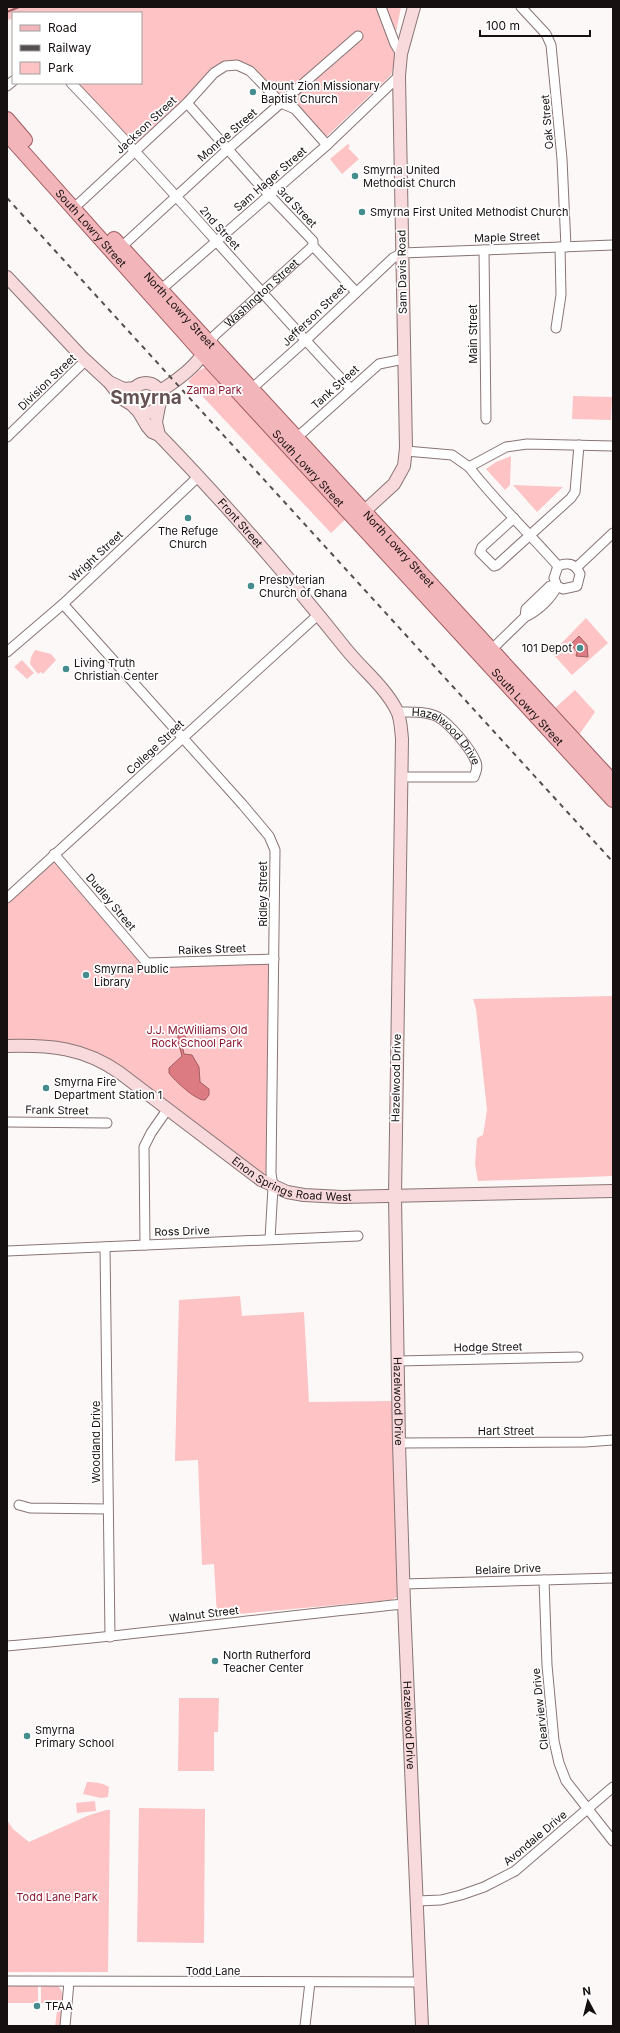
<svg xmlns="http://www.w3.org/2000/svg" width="620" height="2033" font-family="Inter,sans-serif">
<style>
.green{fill:#fdc3c5}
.water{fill:#dc7c82;stroke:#a15c60}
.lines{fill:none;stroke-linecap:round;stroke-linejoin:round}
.stream{stroke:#a15c60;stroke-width:2}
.street-casing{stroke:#897575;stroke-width:11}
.secondary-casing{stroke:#897575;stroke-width:14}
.primary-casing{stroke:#a05b5f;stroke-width:16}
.street{stroke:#fff;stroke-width:9}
.secondary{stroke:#f8dadc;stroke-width:12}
.primary{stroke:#f2b5b9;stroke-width:14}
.rail{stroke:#554e4e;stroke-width:2;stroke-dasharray:5 5;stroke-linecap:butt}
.poi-dot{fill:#448c8d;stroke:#fff;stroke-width:1.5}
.labels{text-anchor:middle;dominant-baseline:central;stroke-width:3.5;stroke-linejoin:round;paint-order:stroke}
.poi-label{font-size:11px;fill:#171010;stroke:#fff;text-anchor:start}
.street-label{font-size:11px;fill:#171010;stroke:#fff}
.park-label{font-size:11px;fill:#8b182f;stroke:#fff}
.town-label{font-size:19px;font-weight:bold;fill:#655253;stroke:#fff}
</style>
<rect width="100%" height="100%" fill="#fdf8f8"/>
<!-- green -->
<path class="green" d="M7,7H401L395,37V62L391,75L326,137H323L279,98L254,70L227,64L141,141H131L75,83H141V13H13V19L7,20Z
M348,144L350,146L348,148L359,159L342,174L330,159Z
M206,367L348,517L331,533L188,381L198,371Z
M573,396L612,397L611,420L572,419Z
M511,456L510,485L505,490L486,469L496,462Z
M513,485L563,487L537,512Z
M586,618L608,643L572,675L552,653Z
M35,650L51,654L56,660L43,674L41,672L38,674L30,664L31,657Z
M22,660L34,673L27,679L14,667Z
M575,690L595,712L579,735L555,708Z
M54,854L143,960L274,959L273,1187L93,1057L7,1046V898Z
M613,996V1176L478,1181L475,1164L477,1138L483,1135L487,1110L476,1009L473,999Z
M240,1296L242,1316L304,1312L309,1402L394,1401L399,1592L397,1597L391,1600L217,1616L214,1564L202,1565L198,1460L175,1461L179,1300Z
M179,1698H219L218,1732H214V1771H178Z
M87,1782C95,1782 103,1783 109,1787L108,1797L101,1798L83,1794Z
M95,1801L96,1811L77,1813L76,1803Z
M139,1808L205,1809L204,1943L137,1942Z
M106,1810H110L108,1972H7V1820L13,1829L29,1842L87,1816Z
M38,1985V2003H7V1986Z
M41,1985H57C68,1994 62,2014 61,2026H55L57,2011L49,2010V2003H41Z"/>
<!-- water -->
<path class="water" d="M579,636L587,645L588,657L576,656L577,652L571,644Z
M179,1025L185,1033L186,1041L182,1045L184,1054L192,1055L199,1067L200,1082L209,1089V1095L205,1100C196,1101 174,1080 169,1073V1068L182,1056L178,1041V1026Z"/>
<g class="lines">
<!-- stream -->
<path class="stream" d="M7,12L19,7"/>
<defs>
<g id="street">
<path d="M381,7L395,44L401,54"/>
<path d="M521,7L546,34L551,45L562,159L566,247"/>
<path d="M71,83C167,182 256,289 351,389"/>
<path d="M7,86L13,81"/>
<path d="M187,103L256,181L313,241V246L356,292"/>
<path d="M74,208L187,103L214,73L225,66L237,65L250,71L281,103L295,109L327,145"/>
<path d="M118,250L228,149L358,36"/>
<path d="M484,250L486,419"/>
<path d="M157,293L327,145L399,76"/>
<path d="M556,328L561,295L560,247"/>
<path id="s1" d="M210,344L214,336L313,246"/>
<path d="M248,392L305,341L393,258L402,253L613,245"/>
<path d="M7,437L86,360"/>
<path d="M293,441L379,364L404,359"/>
<path d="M406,451L452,455L469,467"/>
<path d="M514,518L482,547L480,552L494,566L497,565L571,498L575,492L579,445"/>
<path d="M558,566C529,533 496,502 469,467L506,447L527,444L613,446"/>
<path d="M577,567L613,533"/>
<path d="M63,604L243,805L269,836L275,850L271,1173L273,1187L270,1239"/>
<path d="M7,652L63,604L199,476"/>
<path d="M488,653L525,617C538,611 552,598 557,586L563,589L577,586L580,574C575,563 568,562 558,566L554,578L557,586H550L526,609L525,617"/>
<path id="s2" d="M398,712C410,712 426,711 438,717C450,724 471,749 476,762C478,768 476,772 474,777H401"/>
<path d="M54,854L147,963L274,959"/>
<path d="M7,898L319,614"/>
<path d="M7,1122L107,1123"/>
<path d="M145,1245L144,1147L151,1133L167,1110"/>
<path d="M105,1247L110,1637"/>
<path d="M7,1251L358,1236"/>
<path d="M398,1361L578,1357"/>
<path d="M399,1443L585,1442L613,1440"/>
<path d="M19,1505L30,1508L108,1509"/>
<path d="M544,1580L547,1665L554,1741L559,1763L566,1781L613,1841"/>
<path d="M404,1584L613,1578"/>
<path d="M7,1646C140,1635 271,1617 404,1604"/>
<path d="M417,1901L441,1900L461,1895L484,1887L515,1871L613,1787"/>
<path d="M7,1981L420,1982"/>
<path d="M65,2026L69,1982"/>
<path d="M305,2026L310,1982"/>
</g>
<g id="secondary">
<path d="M7,277L83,358L109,382L124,389L135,388"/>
<path d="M110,383L121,398L134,406"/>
<circle cx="146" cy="398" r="15"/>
<path d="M160,391C177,381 199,364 208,346"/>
<path d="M159,406L156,422L159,435"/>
<path id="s3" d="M137,409L147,426L152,432L159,435C225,503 287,575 346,649C362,669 384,686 396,709C401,717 401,730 402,739L395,1196L399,1443L404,1604L422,2026"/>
<path d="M357,518L394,484L404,466L406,448L399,76L401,54L414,7"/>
<path id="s4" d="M7,1046C50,1045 83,1047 120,1073L261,1180L287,1192L304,1195L342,1197L613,1191"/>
</g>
<g id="primary">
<path d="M7,119L25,140"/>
<path id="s5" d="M7,134L204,355L613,800"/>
<path id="s6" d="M114,239L613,782"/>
</g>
</defs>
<!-- street casing -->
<use href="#street" class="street-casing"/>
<!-- secondary casing -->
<use href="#secondary" class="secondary-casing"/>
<!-- primary casing -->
<use href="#primary" class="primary-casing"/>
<!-- street -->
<use href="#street" class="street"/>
<!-- secondary -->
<use href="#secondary" class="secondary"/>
<!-- primary -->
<use href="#primary" class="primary"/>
<!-- rail -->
<path class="rail" d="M7,198L613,862"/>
</g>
<!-- markers -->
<g class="poi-dot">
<circle cx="253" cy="92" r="4"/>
<circle cx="355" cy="176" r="4"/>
<circle cx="362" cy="212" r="4"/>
<circle cx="188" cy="518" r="4"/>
<circle cx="251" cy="586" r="4"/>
<circle cx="580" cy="648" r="4"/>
<circle cx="66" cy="669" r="4"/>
<circle cx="86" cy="975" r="4"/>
<circle cx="46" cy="1088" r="4"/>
<circle cx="215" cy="1661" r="4"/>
<circle cx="27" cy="1736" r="4"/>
<circle cx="37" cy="2006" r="4"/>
</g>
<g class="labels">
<!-- poi labels -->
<g class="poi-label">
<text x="261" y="86">Mount Zion Missionary<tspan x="261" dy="13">Baptist Church</tspan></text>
<text x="363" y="170">Smyrna United<tspan x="363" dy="13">Methodist Church</tspan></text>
<text x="370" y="212">Smyrna First United Methodist Church</text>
<text x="188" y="531" text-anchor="middle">The Refuge<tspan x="188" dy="13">Church</tspan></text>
<text x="259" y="580">Presbyterian<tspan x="259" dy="13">Church of Ghana</tspan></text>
<text x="572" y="648" text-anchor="end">101 Depot</text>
<text x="74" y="663">Living Truth<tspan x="74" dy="13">Christian Center</tspan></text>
<text x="94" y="969">Smyrna Public<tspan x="94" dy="13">Library</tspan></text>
<text x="54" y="1082">Smyrna Fire<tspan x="54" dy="13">Department Station 1</tspan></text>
<text x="223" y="1655">North Rutherford<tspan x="223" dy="13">Teacher Center</tspan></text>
<text x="35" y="1730">Smyrna<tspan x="35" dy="13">Primary School</tspan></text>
<text x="45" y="2006">TFAA</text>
</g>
<!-- street labels -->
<g class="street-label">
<text transform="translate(547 122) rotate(-95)">Oak Street</text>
<text transform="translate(146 125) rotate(-43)">Jackson Street</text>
<text transform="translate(227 135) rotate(-41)">Monroe Street</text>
<text transform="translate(270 179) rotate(-41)">Sam Hager Street</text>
<text transform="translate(297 207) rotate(46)">3rd Street</text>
<text stroke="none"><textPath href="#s5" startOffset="126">South Lowry Street</textPath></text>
<text transform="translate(220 228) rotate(48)">2nd Street</text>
<text transform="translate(507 237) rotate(-2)">Maple Street</text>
<text transform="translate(402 272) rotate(-91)">Sam Davis Road</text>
<text stroke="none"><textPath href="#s1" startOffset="73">Washington Street</textPath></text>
<text stroke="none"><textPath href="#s6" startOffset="97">North Lowry Street</textPath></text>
<text transform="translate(314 315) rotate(-44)">Jefferson Street</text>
<text transform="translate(473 334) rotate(-90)">Main Street</text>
<text transform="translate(47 382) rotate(-44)">Division Street</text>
<text transform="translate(335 387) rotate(-42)">Tank Street</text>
<text stroke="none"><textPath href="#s5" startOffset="450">South Lowry Street</textPath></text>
<text stroke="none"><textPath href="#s3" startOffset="155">Front Street</textPath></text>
<text stroke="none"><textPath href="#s6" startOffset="421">North Lowry Street</textPath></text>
<text transform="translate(96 556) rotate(-43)">Wright Street</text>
<text stroke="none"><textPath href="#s5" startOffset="774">South Lowry Street</textPath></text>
<text stroke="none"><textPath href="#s2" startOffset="58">Hazelwood Drive</textPath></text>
<text transform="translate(155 747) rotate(-43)">College Street</text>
<text transform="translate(263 894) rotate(-90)">Ridley Street</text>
<text transform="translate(111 902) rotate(50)">Dudley Street</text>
<text transform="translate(212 949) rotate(-2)">Raikes Street</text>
<text transform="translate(396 1078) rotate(-89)">Hazelwood Drive</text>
<text transform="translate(57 1110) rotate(1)">Frank Street</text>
<text stroke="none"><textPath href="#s4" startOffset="325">Enon Springs Road West</textPath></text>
<text transform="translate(182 1231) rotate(-2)">Ross Drive</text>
<text transform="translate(488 1347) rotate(-1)">Hodge Street</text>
<text stroke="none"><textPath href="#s3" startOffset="1091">Hazelwood Drive</textPath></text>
<text x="506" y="1431">Hart Street</text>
<text transform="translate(96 1442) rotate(-90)">Woodland Drive</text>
<text transform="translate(508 1569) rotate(-2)">Belaire Drive</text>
<text transform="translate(204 1614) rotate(-7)">Walnut Street</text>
<text transform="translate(540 1709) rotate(-96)">Clearview Drive</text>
<text stroke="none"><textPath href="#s3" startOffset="1415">Hazelwood Drive</textPath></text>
<text transform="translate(535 1838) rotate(-40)">Avondale Drive</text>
<text x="213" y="1971">Todd Lane</text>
</g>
<!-- park labels -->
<g class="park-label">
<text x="214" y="390">Zama Park</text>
<text x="197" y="1030">J.J. McWilliams Old<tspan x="197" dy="13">Rock School Park</tspan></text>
<text x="57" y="1897">Todd Lane Park</text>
</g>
<!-- town labels -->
<g class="town-label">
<text x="146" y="397">Smyrna</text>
</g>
</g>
<!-- border -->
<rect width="620" height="2033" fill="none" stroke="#171010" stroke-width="16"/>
<!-- legend -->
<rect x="12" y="12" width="130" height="72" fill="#ffffff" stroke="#a29f9f"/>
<rect x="20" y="25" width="20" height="6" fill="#f2b5b9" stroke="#a29f9f"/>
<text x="48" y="32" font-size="12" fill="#171010">Road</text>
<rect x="20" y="45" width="20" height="6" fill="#554e4e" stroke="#a29f9f"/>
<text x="48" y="52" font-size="12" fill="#171010">Railway</text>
<rect x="20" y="62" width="20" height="12" fill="#fdc3c5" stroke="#a29f9f"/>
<text x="48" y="72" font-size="12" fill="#171010">Park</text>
<!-- north arrow -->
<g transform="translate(588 2001) rotate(353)" stroke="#ffffff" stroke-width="3" paint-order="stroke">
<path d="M0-3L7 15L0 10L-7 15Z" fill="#171010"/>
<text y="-6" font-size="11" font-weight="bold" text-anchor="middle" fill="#171010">N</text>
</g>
<!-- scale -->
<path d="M480 30v6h110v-6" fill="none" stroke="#171010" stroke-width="2"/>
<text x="486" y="30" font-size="12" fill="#171010" stroke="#ffffff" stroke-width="3" paint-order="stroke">100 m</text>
</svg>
